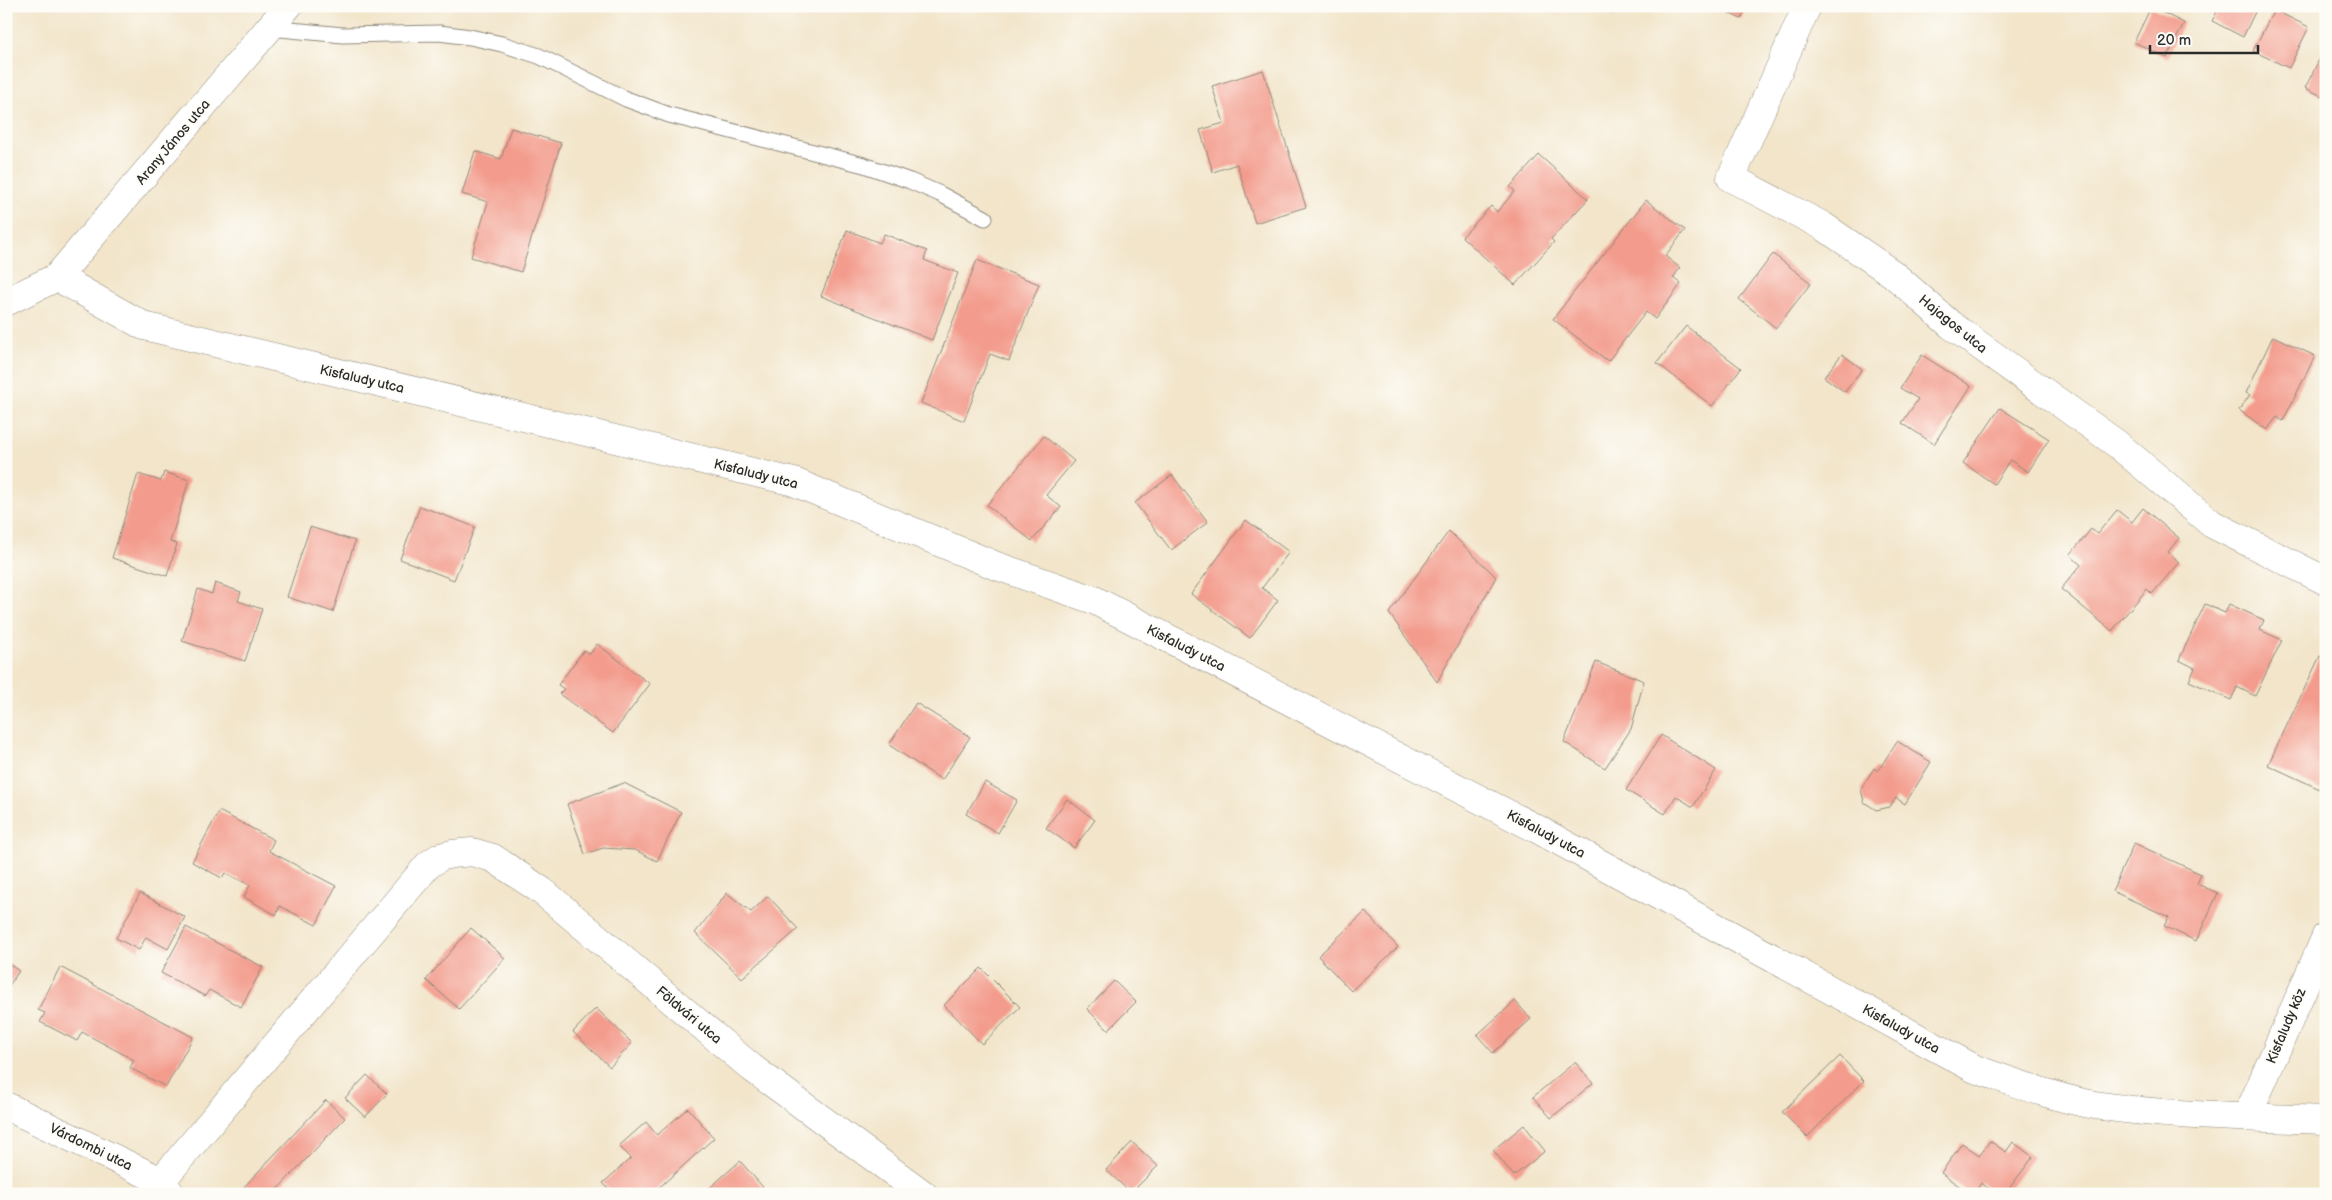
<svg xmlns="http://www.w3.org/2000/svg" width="2332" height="1200" font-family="'Balsamiq Sans',sans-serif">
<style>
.building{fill:#f39c8d}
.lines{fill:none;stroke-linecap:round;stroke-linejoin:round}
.service-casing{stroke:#8e887a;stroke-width:17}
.minor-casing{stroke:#8e887a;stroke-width:29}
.service{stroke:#fff;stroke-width:15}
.minor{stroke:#fff;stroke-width:28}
.labels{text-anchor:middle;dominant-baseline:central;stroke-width:4;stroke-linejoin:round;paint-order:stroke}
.street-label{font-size:14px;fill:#2b2b2b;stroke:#fdfcf7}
</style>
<rect width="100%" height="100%" fill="#fdfcf7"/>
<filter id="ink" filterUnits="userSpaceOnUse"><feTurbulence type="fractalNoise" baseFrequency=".02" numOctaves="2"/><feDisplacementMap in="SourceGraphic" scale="10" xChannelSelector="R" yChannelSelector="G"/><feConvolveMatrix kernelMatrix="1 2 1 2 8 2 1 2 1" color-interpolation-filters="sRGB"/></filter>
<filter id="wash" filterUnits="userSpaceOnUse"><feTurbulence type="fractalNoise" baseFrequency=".0096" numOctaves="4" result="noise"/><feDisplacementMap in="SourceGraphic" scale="20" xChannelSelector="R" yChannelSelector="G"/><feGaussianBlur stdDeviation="1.12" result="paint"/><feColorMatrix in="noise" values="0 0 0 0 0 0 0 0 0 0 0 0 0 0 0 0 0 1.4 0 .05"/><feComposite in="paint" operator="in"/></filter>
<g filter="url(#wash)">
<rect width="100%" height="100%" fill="#f2e5ca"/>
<g id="blocks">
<!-- building -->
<path class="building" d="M1598,6H1618L1614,14Z
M1714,6H1747L1741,19Z
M2220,6H2258L2243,37L2212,21Z
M2151,7L2184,23L2167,58L2134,42Z
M2274,10L2309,27L2289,68L2253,51Z
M2326,46V98L2305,88Z
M1263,70L1306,207L1255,223L1237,164L1213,172L1200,130L1224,123L1212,86Z
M511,128L561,143L521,272L471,257L488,202L462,194L475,151L501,159Z
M1539,155L1588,199L1551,239L1554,242L1515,285L1462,237L1491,206L1497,212L1515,191L1510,187Z
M1646,200L1685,230L1665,256L1680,268L1673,278L1681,284L1655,319L1646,312L1608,361L1553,319Z
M847,230L880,243L884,234L927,251L924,260L958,273L932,340L821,296Z
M1773,254L1811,283L1776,328L1739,299Z
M977,260L1039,284L1009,361L990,354L964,421L921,403Z
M1686,326L1741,368L1712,406L1657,363Z
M2273,336L2315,356L2283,421L2277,417L2267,430L2239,410L2250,395L2246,393Z
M1842,354L1862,369L1845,392L1824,377Z
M1922,355L1971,386L1934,444L1902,423L1918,399L1900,388Z
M2000,408L2049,439L2028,472L2010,460L1994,484L1963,463Z
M1044,436L1074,461L1046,495L1061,507L1032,541L987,505Z
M164,472L189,480L170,542L177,544L167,576L112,558L138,474L161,481Z
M1172,475L1208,522L1171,550L1135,503Z
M420,506L475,527L454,580L400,559Z
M2143,508L2179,538L2168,552L2179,562L2152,594L2147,589L2112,631L2061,589L2081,565L2070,555L2091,529L2097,534L2117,510L2132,522Z
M1246,520L1289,552L1262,588L1278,600L1250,638L1191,594Z
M310,527L355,541L333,612L287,597Z
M1449,531L1496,577L1437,682L1389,613Z
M215,583L241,592L238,601L262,609L245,661L182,641L198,589L212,594Z
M2205,604L2225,613L2229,604L2264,620L2260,630L2282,640L2255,696L2237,687L2231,700L2189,681L2195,668L2179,660Z
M597,644L650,684L613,733L559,694L564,689L558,685L584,650L590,654Z
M2320,656L2326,659V792L2268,765Z
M1596,662L1644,681L1631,729L1605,768L1564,742Z
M916,703L970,737L942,780L889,745Z
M1661,735L1716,770L1693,807L1676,796L1665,814L1626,790Z
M1897,741L1931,762L1905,804L1896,798L1890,807L1876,810L1864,802L1861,789L1874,768L1878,771Z
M985,782L1017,800L998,833L966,814Z
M624,783L681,812L657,861L635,850L603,848L585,854L567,804Z
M1067,799L1095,820L1074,848L1046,828Z
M219,811L274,840L269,851L336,886L316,925L280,906L276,915L244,897L250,885L225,873L222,878L192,862Z
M2134,843L2201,874L2197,884L2218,893L2196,941L2164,926L2169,917L2112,891Z
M140,893L185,917L168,949L146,937L139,950L116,938Z
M727,893L751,912L768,896L798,929L742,978L695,933Z
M1365,912L1398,947L1351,991L1318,956Z
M186,927L263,967L241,1007L209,990L205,996L161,973Z
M471,928L505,958L459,1009L426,980Z
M6,962L19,971L6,990Z
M60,967L193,1037L166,1087L130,1068L134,1060L82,1032L77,1041L40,1022L45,1013L38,1010Z
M981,968L1020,1007L982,1044L944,1005Z
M1114,981L1136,1002L1108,1030L1087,1009Z
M1515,1001L1531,1019L1493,1053L1477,1035Z
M596,1008L632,1043L610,1067L573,1032Z
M1840,1056L1864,1081L1807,1137L1782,1112Z
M1575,1062L1593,1083L1551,1118L1533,1097Z
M367,1075L387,1094L365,1117L345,1098Z
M326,1100L345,1118L273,1194H245L241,1190Z
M688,1108L714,1138L652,1194H613L603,1183L631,1158L619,1146L646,1122L657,1135Z
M1524,1125L1545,1151L1514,1176L1493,1150Z
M1990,1141L2006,1152L2013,1142L2033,1157L2005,1194H1996L1981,1183L1974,1194H1970L1941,1173L1962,1143L1979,1155Z
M1132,1142L1158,1166L1131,1193L1106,1170Z
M740,1161L769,1194H703Z"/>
</g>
</g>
<g filter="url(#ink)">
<use href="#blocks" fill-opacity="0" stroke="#8e887a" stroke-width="1"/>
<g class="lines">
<defs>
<path id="service" d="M270,28L343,35L439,33L470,37L502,44L539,56L626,99L669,115L864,165L910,181L940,194L985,218"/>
<path id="minor" d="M1807,6L1731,178L1823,226L1893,274L1951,325L2117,444L2212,524L2326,581
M57,277L144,326L794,482L994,565L1094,600L1539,830L1975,1069C2014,1082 2054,1098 2095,1105C2171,1117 2249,1117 2326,1120
M6,302L57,277L288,6
M6,1106L161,1181L171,1194
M2247,1117L2326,936
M161,1181L428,865L440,857L452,854L472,852L493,858L542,891L752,1068L923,1194"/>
</defs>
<!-- service casing -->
<use href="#service" class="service-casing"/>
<!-- minor casing -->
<use href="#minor" class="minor-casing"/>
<!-- service -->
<use href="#service" class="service"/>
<!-- minor -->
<use href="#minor" class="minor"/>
</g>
</g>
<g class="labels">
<!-- street labels -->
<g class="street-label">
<text transform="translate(173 142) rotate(-50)">Arany János utca</text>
<text transform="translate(1953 324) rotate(39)">Hajagos utca</text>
<text transform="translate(362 379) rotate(13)">Kisfaludy utca</text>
<text transform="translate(756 474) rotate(14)">Kisfaludy utca</text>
<text transform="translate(1186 648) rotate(27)">Kisfaludy utca</text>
<text transform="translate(1546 834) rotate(28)">Kisfaludy utca</text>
<text transform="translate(689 1015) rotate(40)">Földvári utca</text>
<text transform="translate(2286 1026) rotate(-67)">Kisfaludy köz</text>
<text transform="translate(1901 1029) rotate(29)">Kisfaludy utca</text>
<text transform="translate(91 1147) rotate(26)">Várdombi utca</text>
</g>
</g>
<!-- margin -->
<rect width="2332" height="1200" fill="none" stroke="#fdfcf7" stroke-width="25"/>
<!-- scale -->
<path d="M2150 45v8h108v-8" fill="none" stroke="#2b2b2b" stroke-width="2.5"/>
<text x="2157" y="45" font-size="15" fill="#2b2b2b" stroke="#fdfcf7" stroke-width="4" paint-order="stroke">20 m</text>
</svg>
